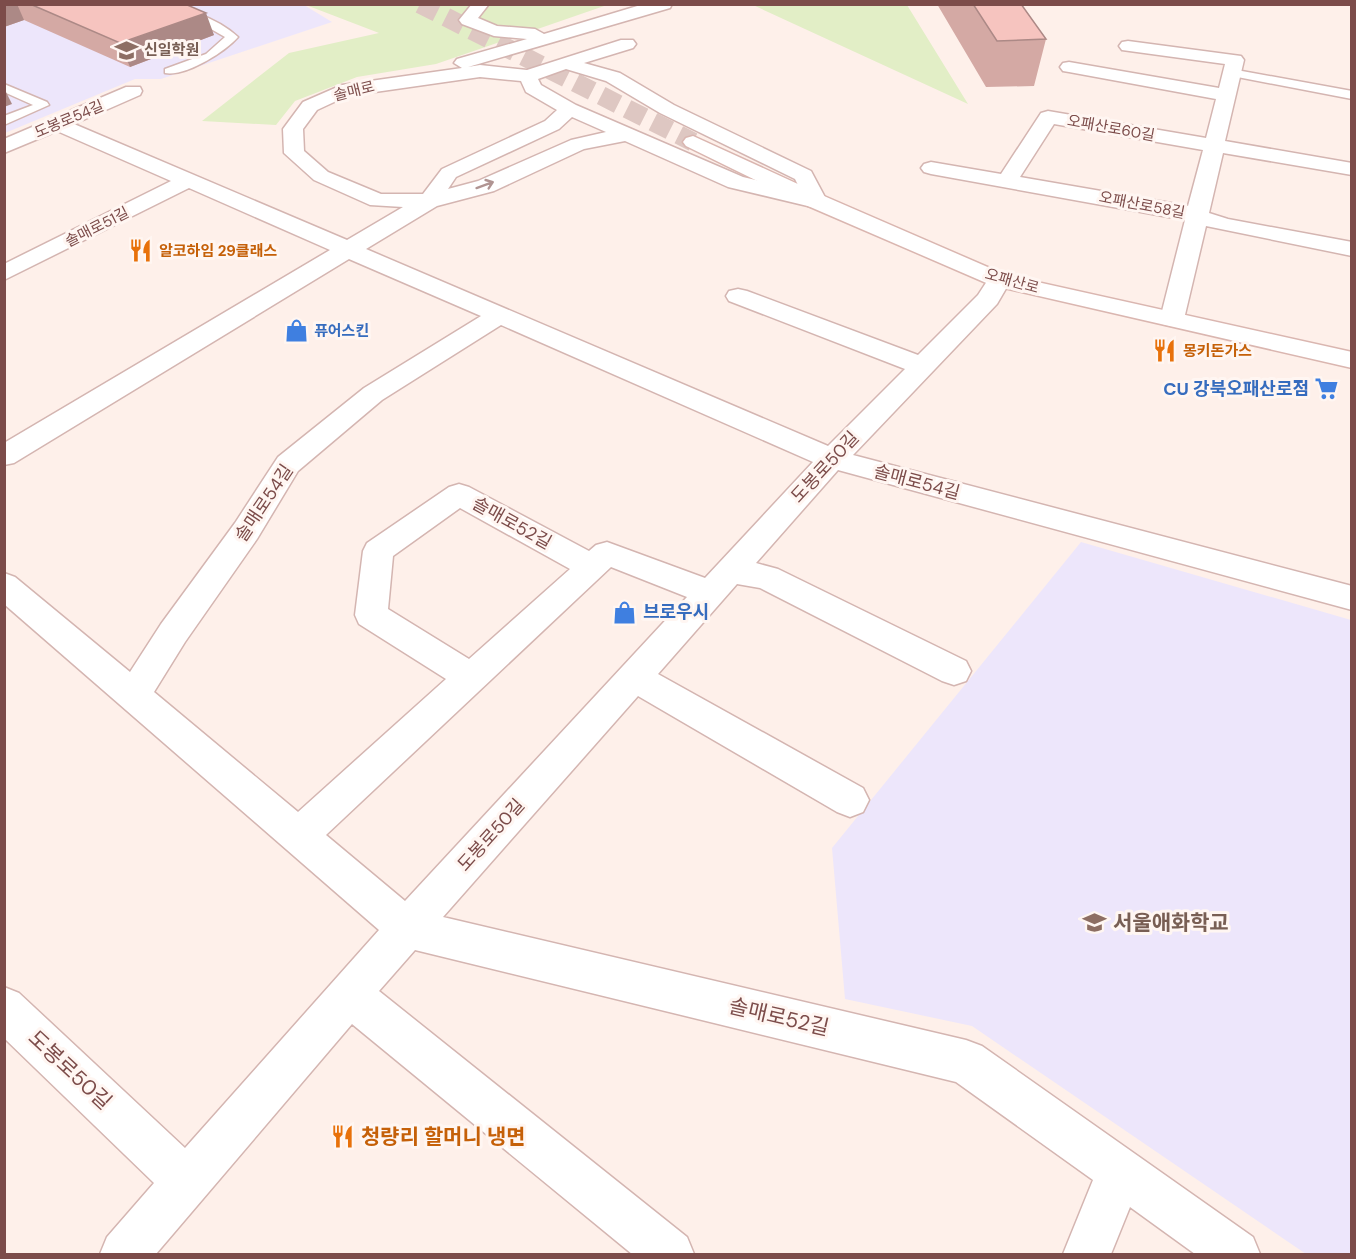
<svg xmlns="http://www.w3.org/2000/svg" width="1356" height="1259" font-family="'DM Sans','Noto Sans KR',sans-serif">
<style>
.education{fill:#ede6fb}
.green{fill:#e2eec6}
.lines{fill:none;stroke-linecap:round;stroke-linejoin:round}
.secondary-tunnel{stroke:#dec7c2;stroke-width:19;stroke-dasharray:19 10;stroke-linecap:butt}
.lane-casing{stroke:#d4b5b1;stroke-width:3}
.street-casing{stroke:#d4b5b1;stroke-width:3}
.secondary-casing{stroke:#dab6b0;stroke-width:3}
.lane{fill:#fff;fill-rule:evenodd}
.street{fill:#fff;fill-rule:evenodd}
.secondary{fill:#fff;fill-rule:evenodd}
.wall{fill:#d4a9a4}
.shaded-wall{fill:#ac8986}
.building{fill:#f6c4bf;stroke:#ac8986;stroke-width:1.5}
.oneway{stroke:#b09492}
.labels{text-anchor:middle;dominant-baseline:central;stroke-width:6;stroke-linejoin:round;paint-order:stroke}
.far-education-label{font-size:15px;font-weight:bold;fill:#785e54;stroke:#fff6f2;text-anchor:start}
.far-street-label{font-size:15px;fill:#7c4c4a;stroke:#fff6f2}
.far-food-label{font-size:15px;font-weight:bold;fill:#c56008;stroke:#fff6f2;text-anchor:start}
.far-shop-label{font-size:15px;font-weight:bold;fill:#366cbe;stroke:#fff6f2;text-anchor:start}
.shop-label{font-size:18px;font-weight:bold;fill:#366cbe;stroke:#fff6f2;text-anchor:end}
.street-label{font-size:18px;fill:#7c4c4a;stroke:#fff6f2}
.near-education-label{font-size:21px;font-weight:bold;fill:#785e54;stroke:#fff6f2;text-anchor:start}
.near-street-label{font-size:21px;fill:#7c4c4a;stroke:#fff6f2}
.near-food-label{font-size:21px;font-weight:bold;fill:#c56008;stroke:#fff6f2;text-anchor:start}
</style>
<rect width="100%" height="100%" fill="#fef0ea"/>
<!-- education -->
<path class="education" d="M5,5H304L332,22L161,79H135L5,133Z
M1081,542L1351,620V1254H1306L972,1026L845,999L832,848Z"/>
<!-- green -->
<path class="green" d="M306,5H607L436,64L357,77L295,101L276,125L202,121L289,53L379,33Z
M753,5H907L968,104Z"/>
<g class="lines">
<!-- secondary-tunnel -->
<path class="secondary-tunnel" d="M420,4L693,142"/>
<defs>
<path id="lane" d="M151,4C178,4 218,18 238,37C225,52 185,77 165,73V69L206,54L225,37L204,25Z
M1231,69L1352,91V99L1227,75L1225,73Z
M4,84L47,102L49,105L4,125V116L33,105L4,92Z"/>
<path id="street" d="M472,4H489L478,18L497,26L535,29L544,34L644,4H672L670,8L468,67L480,65L527,70L621,40H633L636,44L633,48L584,63L620,73L674,105L811,171L827,201L824,206L816,208L728,187L625,141L584,149L494,191L437,206L366,249L828,446L905,369L729,301L726,296L729,291L738,289L747,291L918,355L978,295L991,275L999,273L1007,275L1011,280L997,304L853,455L1352,586V610L838,470L756,563L778,569L966,661L971,671L966,681L954,685L942,681L760,588L737,584L658,674L863,788L869,800L863,812L850,817L837,812L638,696L443,917L966,1040L982,1046L1253,1237L1260,1254H1195L1130,1207L1111,1254H1063L1093,1180L956,1082L415,950L379,991L687,1237L694,1254H632L352,1024L156,1254H100L107,1237L154,1183L4,1038V987L19,993L185,1148L379,930L4,604V573L15,577L130,672L161,624L235,523L278,457L364,388L481,316L349,259L14,463L4,465V443L330,250L189,188L4,280V264L171,181L57,131L4,153V139L126,87H140L142,91L140,95L74,124L347,240L403,207L370,205L314,180L284,153L283,129L303,102L342,85L462,68L454,63L457,59L527,39L494,36L462,24L459,20ZM566,69L606,81L660,113L795,179L801,191L743,177L576,105L541,85L538,79ZM480,77L521,81L526,92L557,110L545,121L442,169L423,194H381L328,172L304,151L303,129L317,110L347,96ZM572,117L606,132L571,140L478,181L448,189L456,177L559,129ZM501,325L813,462L705,578L607,542L596,545L589,551L469,487L459,484L449,487L367,543L363,551L355,615L359,624L446,679L298,812L154,692L185,642L257,539L298,471L382,400ZM460,508L570,569L469,659L388,609L393,556ZM611,567L687,597L405,901L326,835Z
M1128,41L1241,56L1244,60L1225,141L1352,163V175L1223,153L1209,213L1228,219L1352,242V256L1206,226L1184,319L1181,324L1172,326L1163,324L1160,319L1185,220L931,174L924,172L921,168L924,164L931,162L1001,174L1041,113L1048,111L1206,138L1216,99L1069,72L1063,71L1060,67L1063,63L1069,62L1219,88L1225,64L1122,50L1119,46L1122,42ZM1054,124L1203,150L1188,206L1020,177Z"/>
<path id="secondary" d="M693,136L824,196L1006,275L1352,352V368L991,285L808,206L686,146L683,142L686,138Z"/>
</defs>
<!-- lane casing -->
<use href="#lane" class="lane-casing"/>
<!-- street casing -->
<use href="#street" class="street-casing"/>
<!-- secondary casing -->
<use href="#secondary" class="secondary-casing"/>
<!-- lane -->
<use href="#lane" class="lane"/>
<!-- street -->
<use href="#street" class="street"/>
<!-- secondary -->
<use href="#secondary" class="secondary"/>
</g>
<!-- wall -->
<path class="wall" d="M4,4H185L214,35L130,67L24,20L4,27Z
M937,4H1021L1046,39L1034,86L986,87Z"/>
<!-- shaded-wall -->
<path class="shaded-wall" d="M4,4H17L24,20L4,27Z
M206,13L214,35L130,67L120,43Z
M4,88L12,104L4,107Z"/>
<!-- building -->
<path class="building" d="M30,4H185L206,13L120,43Z
M973,4H1021L1046,39L997,41Z"/>
<!-- one-way arrows -->
<defs><path id="oneway-shaft" d="M-6 0H5M1.5-3L5.5 0L1.5 3" fill="none" stroke-width="1.6" stroke-linecap="round" stroke-linejoin="round" transform="scale(1.5)"/></defs>
<use class="oneway" href="#oneway-shaft" transform="translate(485 185) rotate(-20)"/>
<!-- icons -->
<defs>
<symbol id="school-bare" viewBox="-9 -9 18 18"><path d="M0-5L7-2L0 1L-7-2ZM-4 1L0 2.5L4 1V4Q0 6-4 4Z" fill="#8d6e63" stroke="#fff6f2" stroke-width="2.5" paint-order="stroke"/></symbol>
<symbol id="restaurant-bare" viewBox="-9 -9 18 18"><path d="M-5-6h1v4h1v-4h1v4h1v-4h1v5L-1.5 .5V6h-2V.5L-5-1ZM5-6V6H3V1.5H1.5Q1.5-4 5-6Z" fill="#e8710a" stroke="#fff6f2" stroke-width="2.5" paint-order="stroke"/></symbol>
<symbol id="shop-bare" viewBox="-9 -9 18 18"><path d="M-5-2.5h2.3a2.7 3.5 0 0 1 5.4 0H5L5.5 6h-11ZM-1.5-2.5h3a1.5 2.3 0 0 0-3 0Z" fill="#3f7fe0" stroke="#fff6f2" stroke-width="2.5" paint-order="stroke"/></symbol>
<symbol id="supermarket-bare" viewBox="-9 -9 18 18"><path d="M-6-5.5h2.5l.6 2H6L4.5 2H-2.5L-4.4-4H-6ZM-1.5 3.2a1.3 1.3 0 1 0 .1 0ZM3 3.2a1.3 1.3 0 1 0 .1 0Z" fill="#3f7fe0" stroke="#fff6f2" stroke-width="2.5" paint-order="stroke"/></symbol>
</defs>
<g fill-rule="evenodd">
<use href="#school-bare" x="110" y="34" width="33" height="33"/>
<use href="#restaurant-bare" x="124" y="234" width="33" height="33"/>
<use href="#shop-bare" x="280" y="314" width="33" height="33"/>
<use href="#restaurant-bare" x="1148" y="334" width="33" height="33"/>
<use href="#supermarket-bare" x="1310" y="372" width="33" height="33"/>
<use href="#shop-bare" x="608" y="596" width="33" height="33"/>
<use href="#school-bare" x="1078" y="906" width="33" height="33"/>
<use href="#restaurant-bare" x="326" y="1120" width="33" height="33"/>
</g>
<g class="labels">
<!-- far-education labels -->
<g class="far-education-label">
<text x="144" y="50">신일학원</text>
</g>
<!-- far-street labels -->
<g class="far-street-label">
<text transform="translate(354 91) rotate(-14)">솔매로</text>
<text transform="translate(69 119) rotate(-23)">도봉로54길</text>
<text transform="translate(1111 128) rotate(10)">오패산로60길</text>
<text transform="translate(1142 205) rotate(11)">오패산로58길</text>
<text transform="translate(97 227) rotate(-27)">솔매로51길</text>
<text transform="translate(1012 281) rotate(16)">오패산로</text>
</g>
<!-- far-food labels -->
<g class="far-food-label">
<text x="159" y="251">알코하임 29클래스</text>
<text x="1183" y="351">몽키돈가스</text>
</g>
<!-- far-shop labels -->
<g class="far-shop-label">
<text x="314" y="331">퓨어스킨</text>
</g>
<!-- shop labels -->
<g class="shop-label">
<text x="1309" y="389">CU 강북오패산로점</text>
<text x="643" y="612" text-anchor="start">브로우시</text>
</g>
<!-- street labels -->
<g class="street-label">
<text transform="translate(825 467) rotate(-47)">도봉로50길</text>
<text transform="translate(917 482) rotate(15)">솔매로54길</text>
<text transform="translate(264 503) rotate(-56)">솔매로54길</text>
<text transform="translate(512 523) rotate(29)">솔매로52길</text>
<text transform="translate(491 835) rotate(-48)">도봉로50길</text>
</g>
<!-- near-education labels -->
<g class="near-education-label">
<text x="1113" y="923">서울애화학교</text>
</g>
<!-- near-street labels -->
<g class="near-street-label">
<text transform="translate(779 1017) rotate(13)">솔매로52길</text>
<text transform="translate(70 1070) rotate(43)">도봉로50길</text>
</g>
<!-- near-food labels -->
<g class="near-food-label">
<text x="361" y="1137">청량리 할머니 냉면</text>
</g>
</g>
<!-- border -->
<rect width="1356" height="1259" fill="none" stroke="#7c4c4a" stroke-width="12"/>
</svg>
